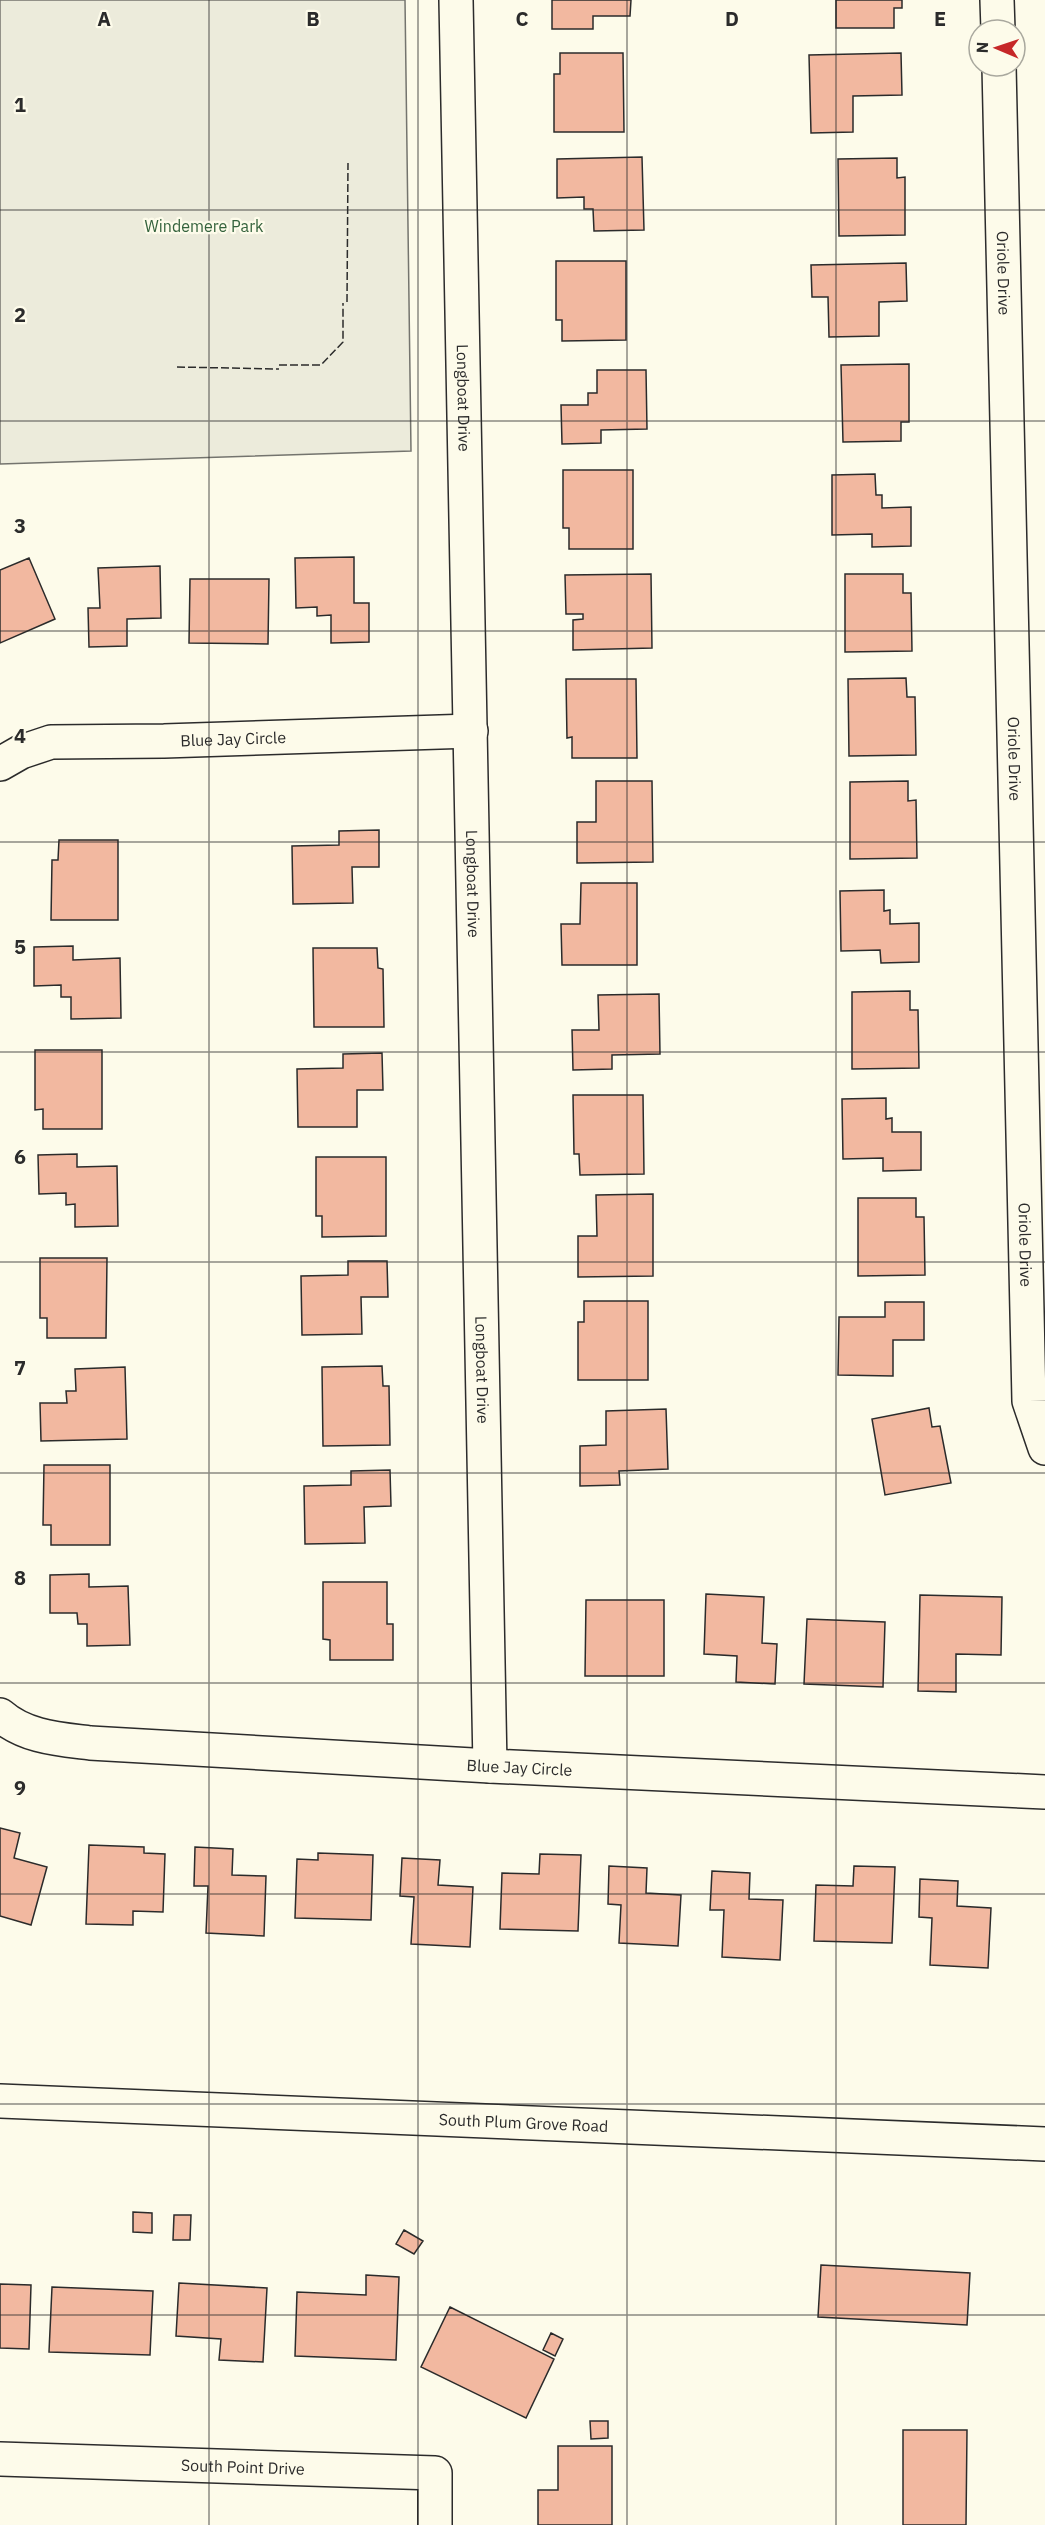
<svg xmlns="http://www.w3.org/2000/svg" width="1045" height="2525" font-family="'IBM Plex Sans',sans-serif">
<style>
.green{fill:#ecebdb;stroke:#74746e;stroke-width:1.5}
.building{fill:#f2b8a0;stroke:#2b2b2b;stroke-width:1.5}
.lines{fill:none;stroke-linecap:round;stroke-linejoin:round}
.street-casing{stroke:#2b2b2b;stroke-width:36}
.secondary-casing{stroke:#2b2b2b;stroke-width:36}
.street{stroke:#fdfbea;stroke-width:33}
.secondary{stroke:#fdfbea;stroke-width:33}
.fence{stroke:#2b2b2b;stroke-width:1.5;stroke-dasharray:8 3;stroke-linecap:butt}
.grid{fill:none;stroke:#2b2b2b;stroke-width:1.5;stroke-opacity:0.55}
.labels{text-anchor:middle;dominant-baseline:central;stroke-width:4.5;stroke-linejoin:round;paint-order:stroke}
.park-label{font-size:16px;fill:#34623c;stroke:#fdfbea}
.street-label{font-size:16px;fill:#2b2b2b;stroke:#fdfbea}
.grid-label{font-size:20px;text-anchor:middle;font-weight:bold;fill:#2b2b2b;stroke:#fdfbea;stroke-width:4.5;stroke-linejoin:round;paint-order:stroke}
</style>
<rect width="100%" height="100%" fill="#fdfbea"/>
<!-- green -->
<path class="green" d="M0,0H405L411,451L0,464Z"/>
<!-- building -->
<path class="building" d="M552,0H631L630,16H593V29H552Z
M836,0H902V8H894V28H836Z
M560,53H623L624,132H554V74H560Z
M901,53L902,95L853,96V132L811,133L809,55Z
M642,157L644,230L594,231L593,209H584V197L557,198V159Z
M897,158V178L905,177V235L839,236L838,159Z
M556,261H626V340L562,341V320H556Z
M906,263L907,301L879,302V336L829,337L828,297H812L811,265Z
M909,364V422H901V441L843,442L841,365Z
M597,370H646L647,429L601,430V443L562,444L561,405H588V393H597Z
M563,470H633V549H569V528H563Z
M875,474L876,495H882V508L911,507V546L872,547V534L832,535V475Z
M354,557V603H369V642L331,643V615L317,616V607L296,608L295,558Z
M29,558L55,619L0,643V570Z
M160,566L161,618L127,619V646L89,647L88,608H100L98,568Z
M651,574L652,648L573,650V620L583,619V614H566L565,575Z
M845,574H903V593H911L912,651L845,652Z
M190,579H269L268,644L189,643Z
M906,678L907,697H915L916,755L849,756L848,679Z
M566,679H636L637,758H572V737L567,738Z
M596,781H652L653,862L577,863V822H596Z
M908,781V801L916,800L917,858L850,859V782Z
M379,830V867H352L353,903L293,904L292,846L339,845V831Z
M59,840H118V920H51L52,860H58Z
M581,883H637V965H562L561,924H580Z
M884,890V911L890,910V924L919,923V962L881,963L880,950L841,951L840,891Z
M73,946V960L120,958L121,1018L71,1019V997H61V985L34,986V947Z
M313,948H377L378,968L383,969L384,1027H314Z
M910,991V1010H918L919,1068L852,1069V992Z
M659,994L660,1054L612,1055V1069L573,1070L572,1030H599L598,995Z
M35,1050H102V1129H43V1109L35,1110Z
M382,1053L383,1090H357V1127H298L297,1069L343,1068V1054Z
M573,1095H643L644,1174L580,1175L579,1154H574Z
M886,1098V1119L892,1118V1132H921V1170L883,1171V1158L843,1159L842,1099Z
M77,1154V1167L117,1166L118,1226L75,1227V1204L66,1205V1193L39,1194L38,1155Z
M316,1157H386V1236L322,1237V1216H316Z
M653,1194V1276L578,1277V1236H597L596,1195Z
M858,1198H916V1217H924L925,1275L858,1276Z
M40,1258H107L106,1338H47V1318H40Z
M348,1261H387L388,1297H361L362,1334L302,1335L301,1276L348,1275Z
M584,1301H648V1380H578V1322H584Z
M885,1302H924V1340H893V1376L838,1375L839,1317H885Z
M382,1366L383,1386H389L390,1445L323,1446L322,1367Z
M125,1367L127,1439L41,1441L40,1403H67L66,1391H76L75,1369Z
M929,1408L932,1427L940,1426L951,1483L885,1495L872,1419Z
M666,1409L668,1469L619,1471L620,1485L580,1486V1446L606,1445V1411Z
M44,1465H110V1545H51V1525H43Z
M390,1470L391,1506L364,1507L365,1543L305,1544L304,1486L351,1485V1471Z
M89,1574V1587L128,1586L130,1645L87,1646V1624H78L77,1613H50V1575Z
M323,1582H387V1624H393V1660H330V1640L323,1639Z
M706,1594L764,1597L762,1643L777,1644L775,1684L736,1682L737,1656L704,1654Z
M920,1595L1002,1597L1001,1655L956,1654V1692L918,1691Z
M586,1600H664V1676H585Z
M807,1619L885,1622L883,1687L804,1684Z
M0,1828L20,1833L14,1858L47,1867L31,1925L0,1916Z
M89,1845L144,1847V1853L165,1854L163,1912L133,1911V1925L86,1924Z
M195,1847L233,1849L232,1875L266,1876L264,1936L206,1933L208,1886H194Z
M318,1853L373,1855L371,1920L295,1918L297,1859L318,1860Z
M540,1854L581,1855L578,1931L500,1929L502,1873L539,1874Z
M402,1858L440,1860L438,1885L473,1887L470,1947L411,1944L414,1897L400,1896Z
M609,1866L647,1868L646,1893L681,1895L678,1946L619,1943L621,1905L608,1904Z
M854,1866L895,1867L892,1943L814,1941L816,1885L853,1886Z
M712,1871L750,1873L749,1899L783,1900L780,1960L722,1957L724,1910H710Z
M920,1879L958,1881L957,1906L991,1908L988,1968L930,1965L932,1918L919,1917Z
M133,2212L152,2213V2233L133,2232Z
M174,2215H191L190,2240H173Z
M404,2230L423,2241L414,2254L396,2244Z
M821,2265L970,2273L967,2325L818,2317Z
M366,2275L399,2277L396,2360L295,2356L297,2292L366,2295Z
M179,2283L267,2288L263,2362L219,2360L221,2339L176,2336Z
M0,2284L31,2285L29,2349L0,2348Z
M52,2287L153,2291L150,2355L49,2352Z
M450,2307L554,2359L526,2418L421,2367Z
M551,2333L563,2339L555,2356L543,2350Z
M590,2421H608V2438L591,2439Z
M903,2430H967L966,2525H903Z
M558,2446H612V2525H538V2490H558Z"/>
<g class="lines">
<defs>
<g id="street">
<path id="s1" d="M456,0L490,1766"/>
<path d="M997,0L998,30"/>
<path id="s2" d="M999,66L1029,1401L1045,1448"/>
<path id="s3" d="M0,764L21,752L51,742L164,741L471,731"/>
<path id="s4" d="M0,1715C25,1737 58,1739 90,1743L490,1766L1045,1792"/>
<path id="s5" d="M0,2459L435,2473V2525"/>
</g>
<g id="secondary">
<path id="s6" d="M0,2101L1045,2144"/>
</g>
</defs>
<!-- street casing -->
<use href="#street" class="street-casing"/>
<!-- secondary casing -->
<use href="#secondary" class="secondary-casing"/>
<!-- street -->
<use href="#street" class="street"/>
<!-- secondary -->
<use href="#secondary" class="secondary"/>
<!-- fence -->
<path class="fence" d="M347,302L348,163
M279,365H321L343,342V303
M177,367L279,369"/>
</g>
<!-- grid -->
<path class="grid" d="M209,0V2525M418,0V2525M627,0V2525M836,0V2525M0,210H1045M0,421H1045M0,631H1045M0,842H1045M0,1052H1045M0,1262H1045M0,1473H1045M0,1683H1045M0,1894H1045M0,2104H1045M0,2315H1045"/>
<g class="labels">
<!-- park labels -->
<g class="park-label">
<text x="204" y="226">Windemere Park</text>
</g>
<!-- street labels -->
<g class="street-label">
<text stroke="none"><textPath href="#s2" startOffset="207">Oriole Drive</textPath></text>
<text stroke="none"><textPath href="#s1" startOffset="398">Longboat Drive</textPath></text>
<text stroke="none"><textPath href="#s3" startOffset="238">Blue Jay Circle</textPath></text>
<text stroke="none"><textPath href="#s2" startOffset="693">Oriole Drive</textPath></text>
<text stroke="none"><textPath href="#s1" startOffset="884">Longboat Drive</textPath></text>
<text stroke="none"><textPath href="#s2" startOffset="1179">Oriole Drive</textPath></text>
<text stroke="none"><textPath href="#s1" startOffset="1370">Longboat Drive</textPath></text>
<text stroke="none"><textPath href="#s4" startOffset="526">Blue Jay Circle</textPath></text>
<text stroke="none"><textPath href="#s6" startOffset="524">South Plum Grove Road</textPath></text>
<text stroke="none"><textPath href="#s5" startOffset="243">South Point Drive</textPath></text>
</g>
</g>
<g class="grid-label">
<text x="104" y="26">A</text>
<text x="313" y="26">B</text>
<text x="522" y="26">C</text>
<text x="732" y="26">D</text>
<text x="940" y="26">E</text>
<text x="20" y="112">1</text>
<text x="20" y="322">2</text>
<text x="20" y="533">3</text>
<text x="20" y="743">4</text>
<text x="20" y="954">5</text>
<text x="20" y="1164">6</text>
<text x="20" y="1375">7</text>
<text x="20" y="1585">8</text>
<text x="20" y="1795">9</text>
</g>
<!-- north arrow -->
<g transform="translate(997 48) rotate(272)"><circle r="28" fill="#fdfbea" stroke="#a9a89e" stroke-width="1.5"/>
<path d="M0-4.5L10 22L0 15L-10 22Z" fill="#c62828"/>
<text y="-9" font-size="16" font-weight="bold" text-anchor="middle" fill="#2b2b2b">N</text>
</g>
</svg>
